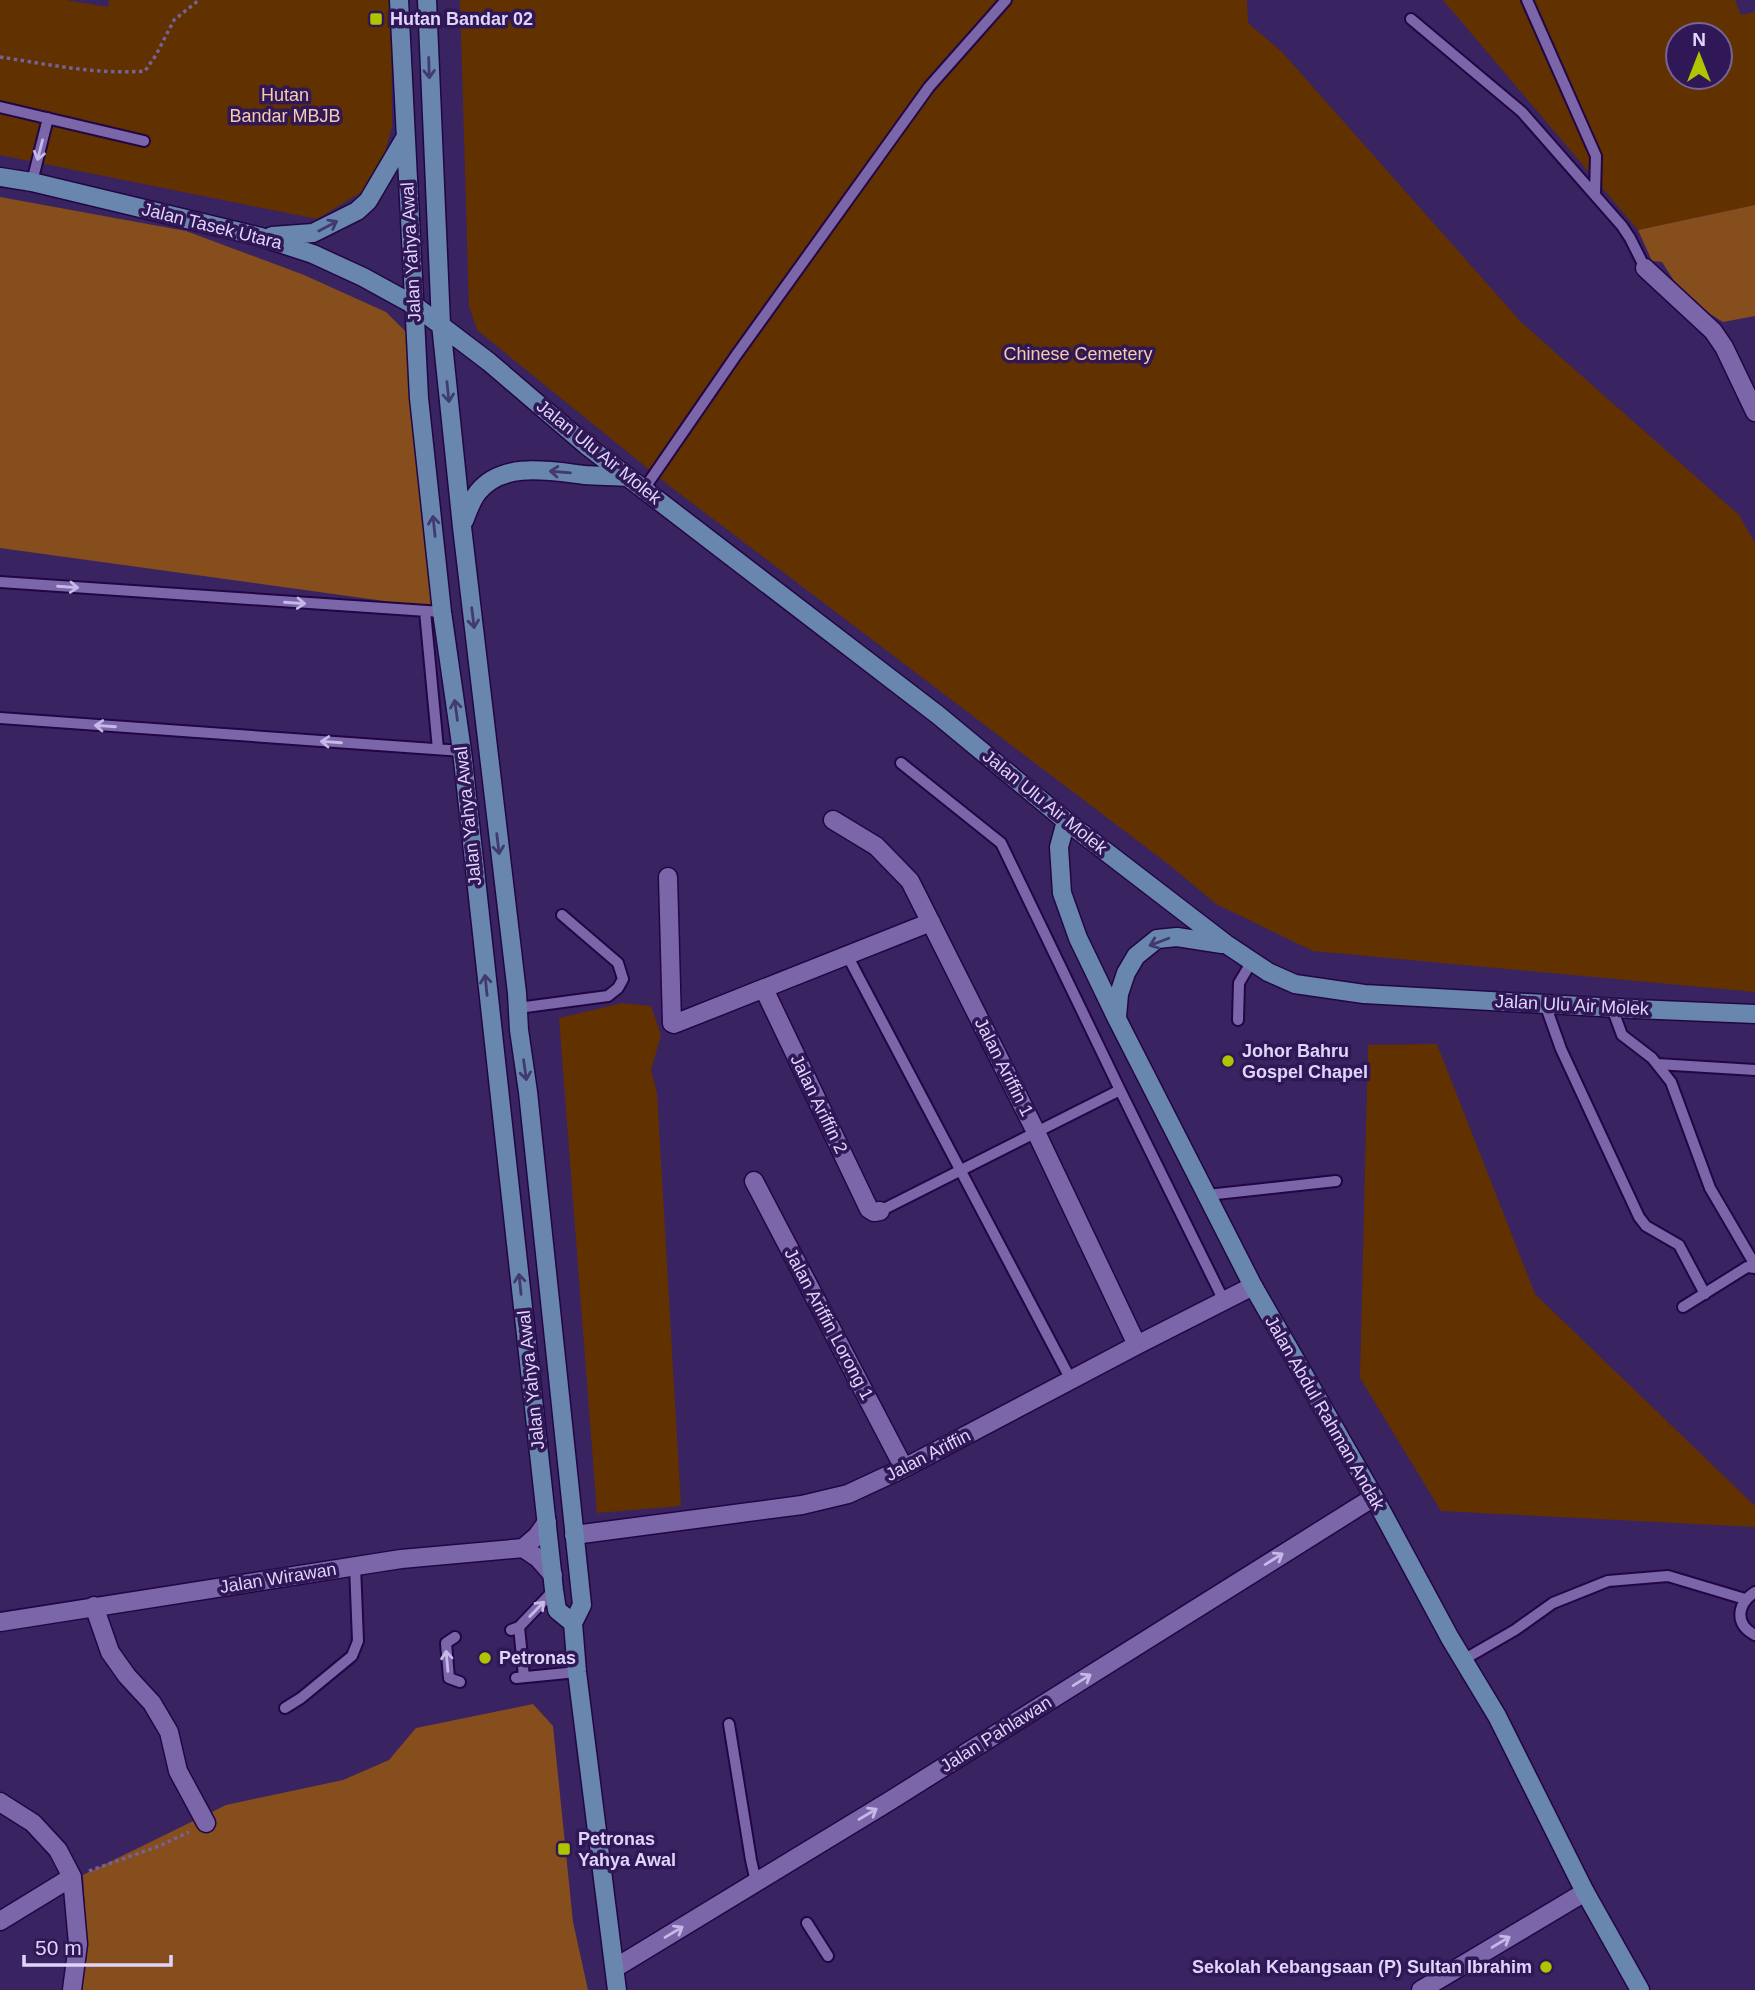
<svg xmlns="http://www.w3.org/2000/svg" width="1755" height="1990" font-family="Helvetica,sans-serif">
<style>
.green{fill:#623100;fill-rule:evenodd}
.forest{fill:#864d1d}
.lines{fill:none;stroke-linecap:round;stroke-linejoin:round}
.lane-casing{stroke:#220644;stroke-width:14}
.street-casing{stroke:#220644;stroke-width:21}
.secondary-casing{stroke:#220644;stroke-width:21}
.path{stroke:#746298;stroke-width:3.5;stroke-dasharray:3.5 3.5;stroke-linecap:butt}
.lane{stroke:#7b66aa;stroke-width:10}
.street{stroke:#7b66aa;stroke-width:18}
.secondary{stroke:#6886ae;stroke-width:18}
.oneway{stroke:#413970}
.oneway2{stroke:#c6b9e7}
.poi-dot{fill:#b0c501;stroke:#301856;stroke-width:2.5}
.labels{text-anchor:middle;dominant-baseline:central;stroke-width:7;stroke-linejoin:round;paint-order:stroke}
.poi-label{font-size:18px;font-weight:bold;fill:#dfd5fb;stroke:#301856;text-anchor:start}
.park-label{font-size:18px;fill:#f5cbae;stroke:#301856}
.street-label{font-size:18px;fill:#dfd5fb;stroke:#301856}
</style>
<rect width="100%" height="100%" fill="#3a2361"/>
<!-- green -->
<path class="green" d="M0,0H66L108,7L109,0H391L392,126L377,183L317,219L0,155Z
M460,0H1247L1248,23L1282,52L1521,322L1739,515L1755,543V992L1313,951L1216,904L1172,867L667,484L477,330L469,306Z
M1443,0H1735L1741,15L1755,12V205L1638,230ZM1678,35H1720V77H1678Z
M622,1003L651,1006L661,1035L651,1070L657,1093L681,1506L597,1513L559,1018Z
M1437,1044L1535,1294L1755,1506V1527L1441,1511L1360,1378L1368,1045Z"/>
<!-- forest -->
<path class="forest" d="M0,197L186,231L304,275L386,312L407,333L435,608L0,548Z
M1755,205V316L1723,322L1685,298L1662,262L1652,261L1638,230Z
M533,1704L553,1726L573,1922L588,1990H77L86,1929L83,1875L226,1805L343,1780L389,1760L416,1728Z"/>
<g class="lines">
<defs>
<path id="lane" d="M1527,0L1596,156L1595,194
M1411,19L1522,112L1622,226L1630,238L1645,268
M0,107L144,141
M32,182L48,118
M644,489L737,354L929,87L1006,0
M0,582L442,612
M425,611L438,749
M0,718L462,751
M901,763L1001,843L1120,1090L1224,1301
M847,955L1071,1380
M1545,1004L1561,1049L1639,1217L1646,1226L1679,1245L1705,1294
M518,1008L608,996L618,988L623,979L618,963L562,915
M1612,1008L1622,1035L1652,1058L1671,1082L1710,1188L1755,1265
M1238,1020L1239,983L1252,961
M1657,1064L1755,1070
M1207,1195L1336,1181
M880,1211L1120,1090
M1683,1307L1747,1267L1755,1268
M1755,1592C1737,1604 1734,1624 1755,1635
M519,1627L524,1677
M511,1630L519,1627L554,1590
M455,1637L446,1643L449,1678L460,1682
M1463,1660L1515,1630L1553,1603L1608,1581L1668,1576L1745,1599
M516,1678L577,1672
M285,1708L301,1698L352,1656L358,1641L355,1566
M729,1724L751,1860L756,1882
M807,1923L828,1956"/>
<path id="street" d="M1645,268L1713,331L1724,347L1755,412
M833,820L876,846L910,881L1036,1132L1137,1345
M668,877L672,1023L674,1024L931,922
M764,989L869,1209L874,1212L880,1211
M754,1181L904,1468
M574,1535L802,1505L848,1494L904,1468L1137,1345L1253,1286
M523,1548L538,1558L553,1575
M94,1606L110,1652L127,1676L152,1703L169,1732L178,1771L206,1823
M0,1622L401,1559L523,1548L537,1536L547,1522
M0,1802L33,1823L58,1850L72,1877L78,1944L72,1990
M0,1921L72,1877
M615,1968L888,1802L1374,1497
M1421,1990L1585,1892"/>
<path id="secondary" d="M399,0L419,398L442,612L462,751L554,1590L557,1610L573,1623
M427,0L441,324L462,527L517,993L519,1030L528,1092L582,1605L573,1623L577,1672L617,1990
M0,177L32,182L261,237L313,254L363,277L414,305L489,362L586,445L938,715L1066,821L1226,944L1268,972L1295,984L1364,994L1636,1009L1755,1014
M272,236L313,233L357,211L368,201L405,138
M464,521C468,511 471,501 478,492C503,461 550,471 585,475C599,476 613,476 628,477
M1066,821L1059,847L1062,893L1078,938L1117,1019L1253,1286L1374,1497L1450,1638L1497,1716L1585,1892L1640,1990
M1117,1017L1119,994L1126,973L1136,956L1157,939L1177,937L1222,944"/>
</defs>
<!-- lane casing -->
<use href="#lane" class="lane-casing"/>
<!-- street casing -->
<use href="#street" class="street-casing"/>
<!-- secondary casing -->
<use href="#secondary" class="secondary-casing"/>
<!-- path -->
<path class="path" d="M0,57C47,64 97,75 145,71L156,55L174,20L199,0
M89,1871L159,1846L189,1832"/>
<!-- lane -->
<use href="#lane" class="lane"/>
<!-- street -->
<use href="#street" class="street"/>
<!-- secondary -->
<use href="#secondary" class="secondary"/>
</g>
<!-- one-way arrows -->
<defs><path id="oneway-shaft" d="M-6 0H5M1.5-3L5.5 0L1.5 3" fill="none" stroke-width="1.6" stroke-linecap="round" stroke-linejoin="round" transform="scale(1.75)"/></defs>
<g class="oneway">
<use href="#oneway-shaft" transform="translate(429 68) rotate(88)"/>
<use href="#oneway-shaft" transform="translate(328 226) rotate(-28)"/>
<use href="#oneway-shaft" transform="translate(448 392) rotate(84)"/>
<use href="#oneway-shaft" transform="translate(560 472) rotate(-175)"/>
<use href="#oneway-shaft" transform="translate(434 526) rotate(-96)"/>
<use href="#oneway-shaft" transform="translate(473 618) rotate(83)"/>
<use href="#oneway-shaft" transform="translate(456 710) rotate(-98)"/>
<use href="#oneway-shaft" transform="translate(498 844) rotate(83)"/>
<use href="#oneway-shaft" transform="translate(1159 942) rotate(159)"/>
<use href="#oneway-shaft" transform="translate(486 985) rotate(-96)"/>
<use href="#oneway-shaft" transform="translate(525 1070) rotate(82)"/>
<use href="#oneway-shaft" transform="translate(520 1284) rotate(-96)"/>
</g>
<g class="oneway2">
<use href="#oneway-shaft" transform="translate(40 150) rotate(104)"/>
<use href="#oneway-shaft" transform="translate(68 587) rotate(4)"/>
<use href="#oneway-shaft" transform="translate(295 603) rotate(4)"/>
<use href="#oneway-shaft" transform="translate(105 726) rotate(-176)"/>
<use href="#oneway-shaft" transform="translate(331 742) rotate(-176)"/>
<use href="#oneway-shaft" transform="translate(1274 1559) rotate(-32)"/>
<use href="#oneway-shaft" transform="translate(537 1609) rotate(-46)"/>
<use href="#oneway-shaft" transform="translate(447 1661) rotate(-95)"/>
<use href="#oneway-shaft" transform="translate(1082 1680) rotate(-32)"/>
<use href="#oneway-shaft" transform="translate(868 1814) rotate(-31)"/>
<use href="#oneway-shaft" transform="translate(674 1932) rotate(-31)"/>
<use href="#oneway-shaft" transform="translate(1501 1942) rotate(-31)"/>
</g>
<!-- markers -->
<g class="poi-dot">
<rect x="369" y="12" width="14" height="14" rx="3.5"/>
<circle cx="1228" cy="1061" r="7"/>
<circle cx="485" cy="1658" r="7"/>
<rect x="557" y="1842" width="14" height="14" rx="3.5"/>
<circle cx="1546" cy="1967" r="7"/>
</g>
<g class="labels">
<!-- poi labels -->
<g class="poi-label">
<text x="390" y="19">Hutan Bandar 02</text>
<text x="1242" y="1051">Johor Bahru<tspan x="1242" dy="21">Gospel Chapel</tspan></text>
<text x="499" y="1658">Petronas</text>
<text x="578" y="1839">Petronas<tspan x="578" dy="21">Yahya Awal</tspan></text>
<text x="1532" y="1967" text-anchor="end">Sekolah Kebangsaan (P) Sultan Ibrahim</text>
</g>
<!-- park labels -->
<g class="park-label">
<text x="285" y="95">Hutan<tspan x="285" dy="21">Bandar MBJB</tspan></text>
<text x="1078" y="354">Chinese Cemetery</text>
</g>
<!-- street labels -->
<g class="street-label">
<text transform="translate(212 226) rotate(14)">Jalan Tasek Utara</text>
<text transform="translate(411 252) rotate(-93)">Jalan Yahya Awal</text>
<text transform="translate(599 452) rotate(39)">Jalan Ulu Air Molek</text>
<text transform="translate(1045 802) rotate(39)">Jalan Ulu Air Molek</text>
<text transform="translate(468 816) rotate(-96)">Jalan Yahya Awal</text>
<text transform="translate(1572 1005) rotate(3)">Jalan Ulu Air Molek</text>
<text transform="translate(1004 1067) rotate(63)">Jalan Ariffin 1</text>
<text transform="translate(819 1104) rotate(64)">Jalan Ariffin 2</text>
<text transform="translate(829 1324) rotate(62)">Jalan Ariffin Lorong 1</text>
<text transform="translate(531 1380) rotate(-96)">Jalan Yahya Awal</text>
<text transform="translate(1325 1413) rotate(60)">Jalan Abdul Rahman Andak</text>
<text transform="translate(928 1455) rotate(-27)">Jalan Ariffin</text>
<text transform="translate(278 1578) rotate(-9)">Jalan Wirawan</text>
<text transform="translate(996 1734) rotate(-32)">Jalan Pahlawan</text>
</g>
</g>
<!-- north arrow -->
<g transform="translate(1699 56)"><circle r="33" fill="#301856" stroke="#766498" stroke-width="2"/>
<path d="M0-5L12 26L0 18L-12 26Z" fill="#b0c501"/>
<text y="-10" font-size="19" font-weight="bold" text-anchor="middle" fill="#dfd5fb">N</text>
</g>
<!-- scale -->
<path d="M24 1955v10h147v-10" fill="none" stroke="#dfd5fb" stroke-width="3.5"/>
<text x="35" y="1955" font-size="21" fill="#dfd5fb" stroke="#301856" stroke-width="5" paint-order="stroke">50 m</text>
</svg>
